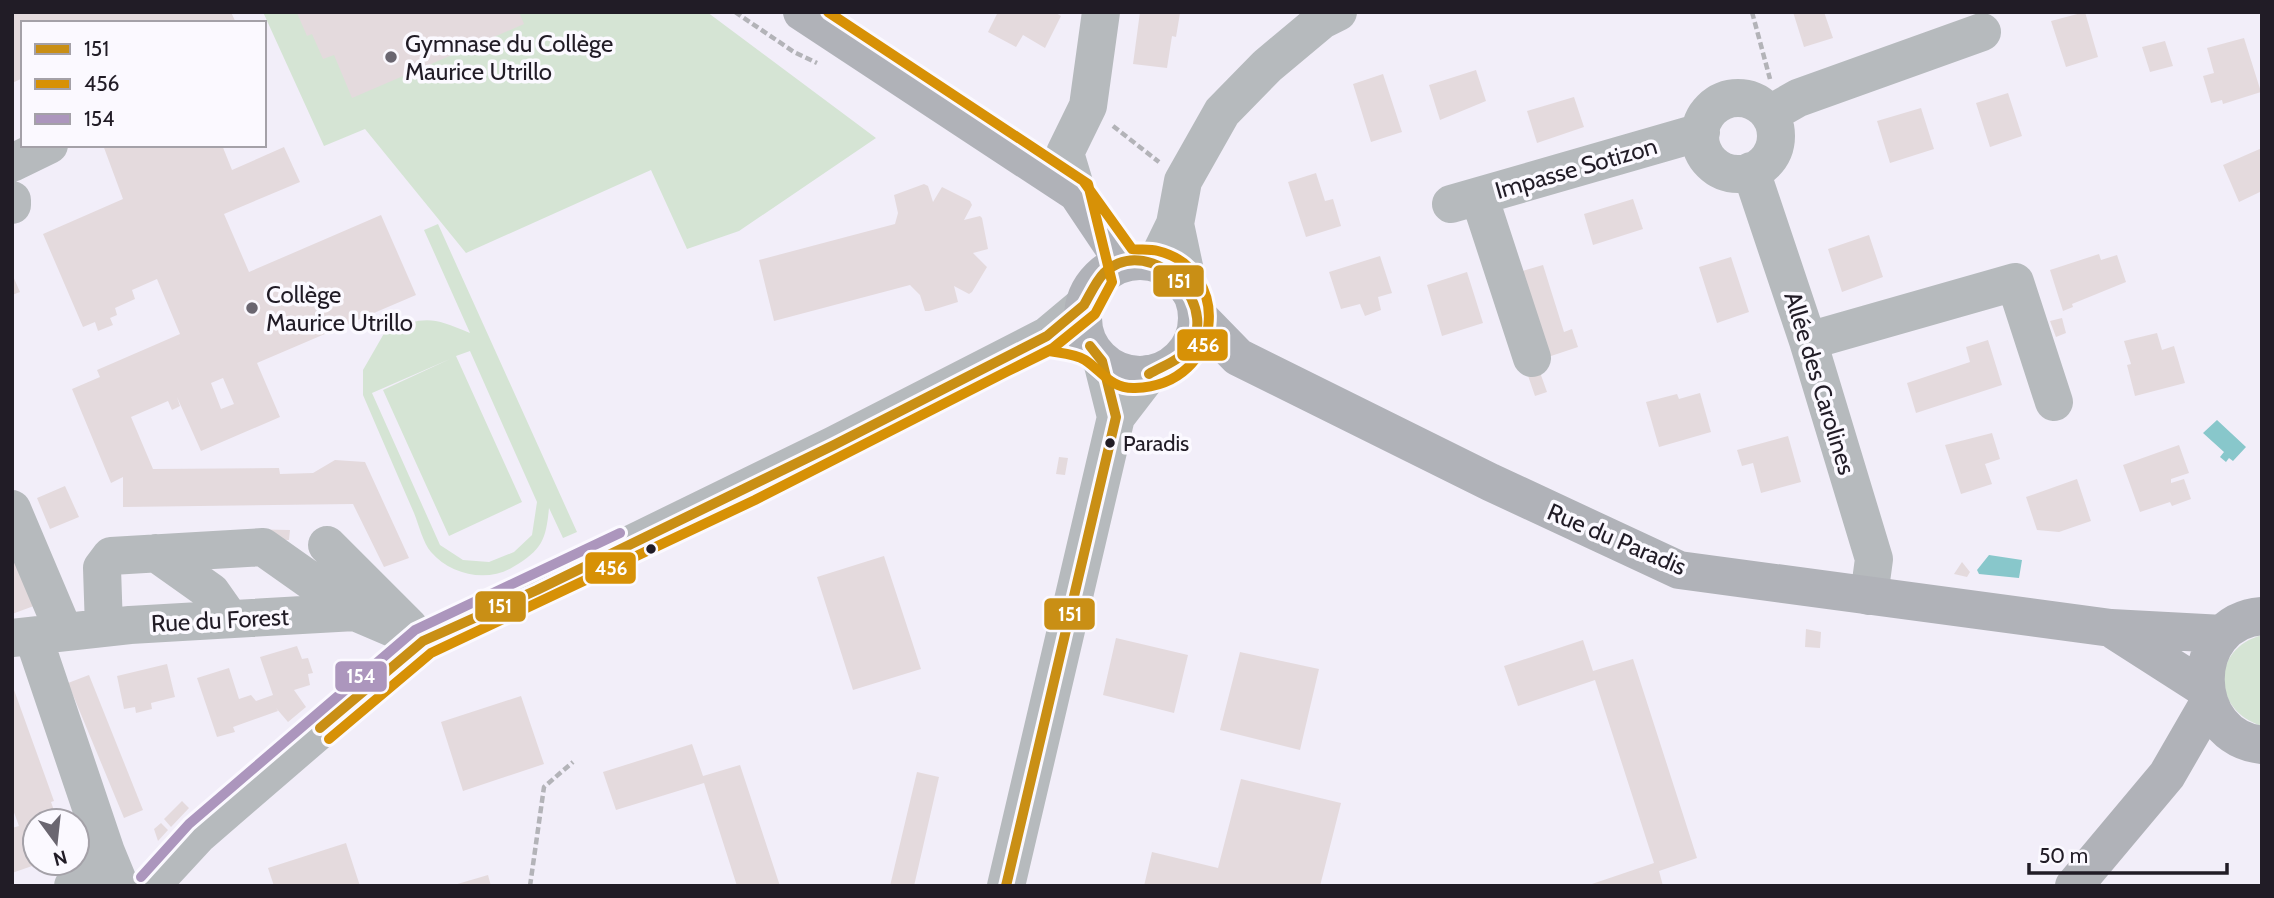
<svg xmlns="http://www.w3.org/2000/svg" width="2274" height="898" font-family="Cabin,sans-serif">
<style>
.green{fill:#d5e4d4;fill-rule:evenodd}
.water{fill:#88c7cb}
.building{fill:#e4dadd;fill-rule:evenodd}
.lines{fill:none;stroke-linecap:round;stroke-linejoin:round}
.path{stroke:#b3b3b8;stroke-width:4.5;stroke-dasharray:7 3.5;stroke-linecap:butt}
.minor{stroke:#b6babd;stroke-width:38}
.major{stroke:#b0b2b8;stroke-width:38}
.bus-1-casing{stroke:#fbf9ff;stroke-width:16}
.bus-2-casing{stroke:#fbf9ff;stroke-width:16}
.bus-3-casing{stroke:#fbf9ff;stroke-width:16}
.bus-1{stroke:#c98f15;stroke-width:10}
.bus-2{stroke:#d79106;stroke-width:10}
.bus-3{stroke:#ac96bd;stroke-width:10}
.poi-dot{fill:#6a6670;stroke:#fbf9ff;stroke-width:2.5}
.bus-dot{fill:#211c26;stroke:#fbf9ff;stroke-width:2.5}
.labels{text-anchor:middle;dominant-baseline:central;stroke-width:7;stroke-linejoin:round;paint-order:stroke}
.bus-label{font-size:22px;fill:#211c26;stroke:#fbf9ff;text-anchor:start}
.poi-label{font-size:24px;fill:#211c26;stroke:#fbf9ff;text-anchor:start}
.street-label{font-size:24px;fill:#211c26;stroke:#fbf9ff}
.line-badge{stroke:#fbf9ff;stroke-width:2.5}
.badge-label{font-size:19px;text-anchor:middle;font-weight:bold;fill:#fff}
</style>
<rect width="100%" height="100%" fill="#f2eef9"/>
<!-- green -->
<path class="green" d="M263,12H707L876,138L739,231L687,249L651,170L466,253L365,129L324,146Z
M438,224L577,532L563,538L549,508C546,540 542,550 513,567C487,583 451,575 431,552C423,543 419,525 414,513C397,474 380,435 363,395V370L386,330C427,316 432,317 470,333L424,230ZM470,351L537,502L532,535L514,552L489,562L463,560L440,545L372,393L450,359L383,390L449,536L522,502L456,356Z
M2262,635V726C2212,711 2210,649 2262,635Z"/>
<!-- water -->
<path class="water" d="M2217,420L2246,447L2233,461L2229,458L2226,462L2220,457L2224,452L2203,433Z
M1989,555L2022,560L2019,578L1979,574L1977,570Z"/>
<!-- building -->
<path class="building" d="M12,12H231L236,23H23V78L12,83Z
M519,12L524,24L352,98L334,55L323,59L312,34L307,36L297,13Z
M998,12H1054L1061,16L1045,48L1023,35L1016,47L988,32Z
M1140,12L1180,13L1176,37L1172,36L1167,68L1133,64Z
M1793,12H1824L1833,38L1804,47Z
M2085,12L2098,57L2066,67L2051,21Z
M2244,38L2261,92L2223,104L2222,100L2211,103L2203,76L2214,73L2207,48Z
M2165,41L2173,66L2150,72L2142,47Z
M1476,70L1486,101L1440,120L1429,85Z
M1383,74L1402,132L1371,142L1353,84Z
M2008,93L2022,136L1990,147L1976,103Z
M1574,97L1584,127L1537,143L1527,111Z
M1921,108L1934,149L1890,163L1877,121Z
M103,145H222L232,170L284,147L300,182L224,214L249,272L381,215L416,295L257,363L280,417L201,451L177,397L180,406L172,410L168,401L131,417L153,469L279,468L280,474L313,473L335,460L365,462L409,558L384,567L353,504L123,507V477L111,483L72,389L100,377L97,370L180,334L157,279L132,290L135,299L115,308L117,315L110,318L113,325L98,331L95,322L83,327L43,234L123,199ZM223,378L234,404L221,409L211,383Z
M2262,148V191L2239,202L2223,165Z
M1316,173L1325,201L1333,199L1341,226L1306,237L1288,182Z
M924,184L928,186L933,202L942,187L970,201L972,205L964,220L980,216L982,218L988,249L973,253L987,267L972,292L969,294L954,286L958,302L929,311H925L920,295L910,285L774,321L759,260L895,224L898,213L894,195Z
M1633,199L1643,229L1593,245L1584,214Z
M1869,235L1883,277L1842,292L1828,249Z
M2099,254L2101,260L2117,255L2126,282L2072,304L2073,307L2063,311L2050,270Z
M1380,256L1392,293L1378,297L1381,310L1365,316L1360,304L1341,309L1329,272Z
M1731,257L1749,312L1717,323L1699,267Z
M1543,265L1564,332L1572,329L1578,347L1542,359L1512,274Z
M1467,272L1483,323L1442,336L1427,285Z
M12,274L20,292L12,295Z
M2062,318L2066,333L2056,337L2050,321Z
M2157,333L2162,350L2174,346L2185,383L2135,396L2127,365L2131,364L2124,341Z
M1988,340L2002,385L1916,413L1907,383L1970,362L1966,347Z
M1537,364L1547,392L1535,396L1525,367Z
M1700,393L1711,432L1659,447L1646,402L1677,394L1679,399Z
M1992,433L2000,459L1985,464L1992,484L1961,494L1945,445Z
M1788,436L1801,482L1761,493L1753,463L1742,466L1737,450Z
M2179,445L2189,473L2171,479V483L2184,479L2191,499L2172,506L2170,502L2140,512L2123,465Z
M1059,457L1068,458L1065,475L1056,474Z
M2077,479L2091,521L2059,532L2037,530L2026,497Z
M65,486L79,517L50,529L37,498Z
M248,529L290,530L289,540L248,539Z
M12,540L42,603L12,614L13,593Z
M884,556L921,669L853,690L817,577Z
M1962,562L1970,572L1967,577L1954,574Z
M1806,629L1821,632L1820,648L1805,647Z
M1116,638L1188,655L1174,713L1103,695Z
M1583,640L1593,671L1633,659L1697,858L1659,871L1663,886H1586L1654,863L1595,680L1518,706L1504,666Z
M297,646L302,659L308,658L313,673L308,674L310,685L294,690L306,707L288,722L276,708L278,711L233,727L235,732L217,737L197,678L229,668L239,699L251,695L256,701L273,695L260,657Z
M1240,652L1319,669L1300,750L1220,730Z
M167,664L175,697L151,703L152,709L136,713L135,707L124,709L117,676Z
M89,675L143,810L124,818L68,683Z
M13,687L54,801L51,802L56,816L35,821V865L12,873V828L19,826L12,807Z
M521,696L544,764L463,791L441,722Z
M692,744L703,776L740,765L780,886H737L704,783L616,810L603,772Z
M917,772L939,777L914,886H890Z
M1241,779L1341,803L1320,886H1144L1152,852L1218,868Z
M182,801L189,808L171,827L164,819Z
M161,823L168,830L158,841L154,829Z
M346,843L360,886H274L268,868Z
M488,875L491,886H454V885Z"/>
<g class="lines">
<!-- path -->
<path class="path" d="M735,12L794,52L817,63
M1752,12L1770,79
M1113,126L1159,162
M530,886L544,787L573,762"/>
<!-- minor -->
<path class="minor" d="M1700 136a38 38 0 1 1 76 0a38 38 0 1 1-76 0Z
M1770,114L1798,98L1982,32
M12,163L49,145
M1751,171L1808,341L1874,559L1869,596
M1077,193L1065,153L1088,106L1101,12
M1479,196L1532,358
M12,200V205
M1451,204L1701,132
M1175,224L1189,290
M1156,263L1175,224L1183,181L1222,112L1267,66L1322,20L1338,12
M1808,341L2015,282L2054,402
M1102,361L1116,417
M12,509L64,632
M327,545L409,627
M156,553L211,592L230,619
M104,628L102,568L111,556L263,547L355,612
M33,636L106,852L120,886
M12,638L130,625L355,612L423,641
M73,886L106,852
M151,886L198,835L423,641L537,590L834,445L1047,336L1084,305
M1006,886L1116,417L1149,374"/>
<!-- major -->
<path class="major" d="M802,12L1077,193L1124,263
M1083 318a57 57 0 1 1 114 0a57 57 0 1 1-114 0Z
M1197,315L1238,357L1490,482L1679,570L2111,628L2223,634
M2262,616C2186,622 2188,737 2262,745
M2115,631L2204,688
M2074,886L2167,775L2208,704"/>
<defs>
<path id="bus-1" d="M1084,305C1090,295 1096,281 1104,273C1151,228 1231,313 1182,355C1173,363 1159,368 1149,374
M320,728L423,641L537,590L834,445L1047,336L1084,305
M1006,886L1116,417L1102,361L1090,346"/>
<path id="bus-2" d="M1008,371L1049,351C1060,353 1076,354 1085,360C1103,372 1111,389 1135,388C1226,385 1232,269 1158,251C1150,249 1140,250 1132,249L1084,182
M329,739L431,653L755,500L1053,348L1095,314L1112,282L1088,184L828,12"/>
<path id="bus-3" d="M141,877L189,824L415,630L620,533"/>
</defs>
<!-- bus-1 casing -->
<use href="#bus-1" class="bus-1-casing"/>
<!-- bus-2 casing -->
<use href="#bus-2" class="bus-2-casing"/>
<!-- bus-3 casing -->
<use href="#bus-3" class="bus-3-casing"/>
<!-- bus-1 -->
<use href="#bus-1" class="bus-1"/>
<!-- bus-2 -->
<use href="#bus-2" class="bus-2"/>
<!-- bus-3 -->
<use href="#bus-3" class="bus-3"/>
</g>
<!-- markers -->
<g class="poi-dot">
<circle cx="391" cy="57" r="7"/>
<circle cx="252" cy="308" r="7"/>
</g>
<g class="bus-dot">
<circle cx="1110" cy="443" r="6"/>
<circle cx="651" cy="549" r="6"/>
</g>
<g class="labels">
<!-- bus labels -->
<g class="bus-label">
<text x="1123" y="443">Paradis</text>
</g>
<!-- poi labels -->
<g class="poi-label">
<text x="405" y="43">Gymnase du Collège<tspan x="405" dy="28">Maurice Utrillo</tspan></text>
<text x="266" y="294">Collège<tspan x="266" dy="28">Maurice Utrillo</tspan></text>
</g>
<!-- street labels -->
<g class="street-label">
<text transform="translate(1576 168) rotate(-16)">Impasse Sotizon</text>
<text transform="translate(1820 383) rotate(73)">Allée des Carolines</text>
<text transform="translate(1617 539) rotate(23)">Rue du Paradis</text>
<text transform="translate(220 620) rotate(-3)">Rue du Forest</text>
</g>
</g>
<g class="line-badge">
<rect x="1152" y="264" width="53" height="34" rx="7" fill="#c98f15"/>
<rect x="1176" y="328" width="53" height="34" rx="7" fill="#d79106"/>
<rect x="584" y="551" width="53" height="34" rx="7" fill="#d79106"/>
<rect x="474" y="590" width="53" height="33" rx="7" fill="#c98f15"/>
<rect x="1043" y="597" width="53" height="34" rx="7" fill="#c98f15"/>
<rect x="334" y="660" width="54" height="33" rx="7" fill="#ac96bd"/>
</g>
<g class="badge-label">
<text x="1179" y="288">151</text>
<text x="1203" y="352">456</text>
<text x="611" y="575">456</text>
<text x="500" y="613">151</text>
<text x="1070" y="621">151</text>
<text x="361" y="683">154</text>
</g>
<!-- border -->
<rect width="2274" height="898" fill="none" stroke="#211c26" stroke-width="28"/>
<!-- legend -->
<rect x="21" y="21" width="245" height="126" fill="#fbf9ff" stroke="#a4a1a8" stroke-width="2"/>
<rect x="35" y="44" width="35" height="10" fill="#c98f15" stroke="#a4a1a8" stroke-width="2"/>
<text x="84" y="56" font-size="21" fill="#211c26">151</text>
<rect x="35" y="79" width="35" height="10" fill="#d79106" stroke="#a4a1a8" stroke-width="2"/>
<text x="84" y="91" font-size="21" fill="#211c26">456</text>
<rect x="35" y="114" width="35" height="10" fill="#ac96bd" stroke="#a4a1a8" stroke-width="2"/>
<text x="84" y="126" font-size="21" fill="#211c26">154</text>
<!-- north arrow -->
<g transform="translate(56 842) rotate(165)"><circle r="33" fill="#fbf9ff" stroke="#a4a1a8" stroke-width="2"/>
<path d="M0-5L12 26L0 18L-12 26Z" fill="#6a6670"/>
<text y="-10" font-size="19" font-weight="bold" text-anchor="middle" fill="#211c26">N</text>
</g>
<!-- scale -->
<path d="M2029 863v10h198v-10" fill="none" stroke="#211c26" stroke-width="3.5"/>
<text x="2039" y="863" font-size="21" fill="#211c26" stroke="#fbf9ff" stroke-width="5" paint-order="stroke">50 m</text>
</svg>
